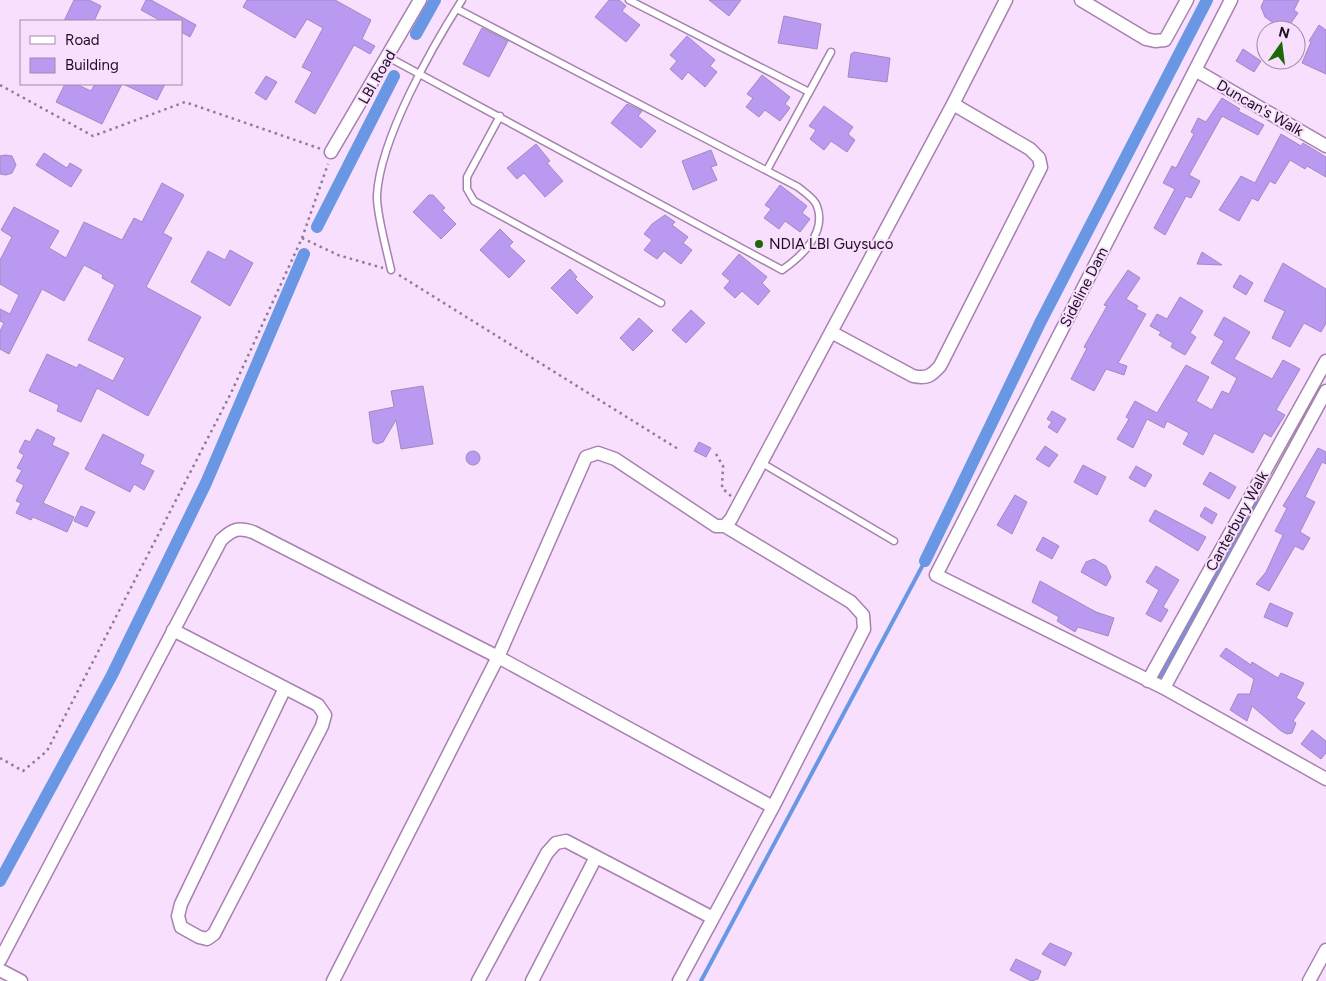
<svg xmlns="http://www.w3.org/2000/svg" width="1326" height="981" font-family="Figtree,sans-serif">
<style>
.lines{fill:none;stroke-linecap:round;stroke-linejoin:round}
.stream{stroke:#6997e4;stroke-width:4}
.canal{stroke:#6997e4;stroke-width:12}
.building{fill:#ba9af0;stroke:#9e8bc1}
.service-casing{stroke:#a781af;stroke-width:9}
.minor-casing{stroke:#a781af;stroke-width:15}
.path{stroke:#8f7b94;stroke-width:2.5;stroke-dasharray:2.5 4;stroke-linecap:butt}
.service{stroke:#fff;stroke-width:6}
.minor{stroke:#fff;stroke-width:12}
.poi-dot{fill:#1c6805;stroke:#f8dffe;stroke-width:2}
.labels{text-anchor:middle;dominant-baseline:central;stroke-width:4;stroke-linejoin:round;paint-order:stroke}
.street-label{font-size:15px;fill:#1d0f21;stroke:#f8dffe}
.poi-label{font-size:15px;fill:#1d0f21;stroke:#f8dffe;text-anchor:start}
</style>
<rect width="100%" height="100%" fill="#f8dffe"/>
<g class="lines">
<!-- stream -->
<path class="stream" d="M701,981L925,561"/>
<!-- canal -->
<path class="canal" d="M416,34L435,0
M317,227L394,76
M925,561L1040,323L1207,0
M1156,682L1254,502
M0,881L112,675L206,483L304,254"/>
</g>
<!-- building -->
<path class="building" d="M74,0H89L101,6L94,21H64Z
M146,0H151L196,25L190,37L181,32V21H161L141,10Z
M247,0H335L371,20L362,39L375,46L370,54L354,45L315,114L295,102L312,72L302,67L323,28L307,19L295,38L243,7Z
M609,0H619L626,6L622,11L640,25L626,42L595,17Z
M709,0H741L729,16Z
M1264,0H1299L1294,10L1298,13L1286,30H1283L1284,26L1282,29L1265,17L1261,7Z
M784,16L821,24L817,49L778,43Z
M1319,25L1326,30V74L1302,63L1311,42L1309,41Z
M482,28L508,41L489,77L463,64Z
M687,36L715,60L710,66L717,72L705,87L688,72L682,80L670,69L677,61L670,55Z
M1243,49L1261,61L1254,72L1236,61Z
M854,52L890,58L887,82L848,77L851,54Z
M762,75L790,97L785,104L790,108L780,121L765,110L759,117L746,107L753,98L747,94Z
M266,76L277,82L266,100L255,93Z
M65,84H76L91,91L95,84H122L102,124L56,102Z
M123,84H165L157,100Z
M1222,98L1240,109L1238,111L1264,125L1258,135L1222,116L1189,175L1200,181L1191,198L1186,196L1165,235L1154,228L1175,189L1163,183L1172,166L1176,168L1194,134L1191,132L1198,118L1206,122Z
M627,104L642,111L638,116L656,131L641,148L611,123Z
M824,106L853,127L848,134L855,140L847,152L831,141L824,150L810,139L816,130L809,126Z
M1281,134L1301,146L1303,143L1326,157V177L1307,166L1305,169L1290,160L1275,184L1270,181L1258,201L1252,198L1239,221L1219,210L1241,176L1255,183Z
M536,144L550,161L547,163L563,181L545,197L524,173L517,179L507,168Z
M711,150L717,165L711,167L717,180L693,190L682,161Z
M44,153L67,168L70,163L82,170L71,187L36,165Z
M5,155L12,156L16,165L12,173L6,175L0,174V156Z
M162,183L184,195L163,233L172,238L146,287L201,317L148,416L97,388L81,422L57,411L59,405L29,391L47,354L77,368L79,364L113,381L125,358L88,340L115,285L102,278L103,275L84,265L64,301L42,289L9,354L0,349V331L4,323L0,321V309L10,314L19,295L0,284V260L12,237L1,230L14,207L59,231L49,248L66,258L84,222L122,240L134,218L142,222Z
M780,185L807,206L802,213L810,219L800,232L785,221L779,229L764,218L771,209L765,205Z
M429,195H433L445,208L442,210L456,224L441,239L413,212Z
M665,215L675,222L672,225L688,237L683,243L692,250L681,264L664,251L657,259L644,250L652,240L644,234L652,224Z
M500,229L513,242L509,246L525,261L509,278L480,250Z
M230,250L253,263L230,306L191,282L208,251L225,260Z
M1202,252L1222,265L1197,264Z
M739,254L767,277L762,283L770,291L758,305L742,291L735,298L724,288L730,281L722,274Z
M1283,263L1326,289V323L1321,332L1304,323L1290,347L1272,338L1285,311L1264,301Z
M570,269L577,277L575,279L593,297L577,314L551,288Z
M1128,270L1140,278L1126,299L1138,306L1136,309L1146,314L1118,363L1127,366L1124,375L1106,369L1094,391L1071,379L1087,348L1084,347L1107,306L1104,305Z
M1240,275L1253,283L1246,295L1233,287Z
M1180,297L1203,311L1190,333L1196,337L1185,355L1171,347L1173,343L1159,335L1161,332L1150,326L1157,314L1167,319Z
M691,310L705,323L686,343L672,330Z
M1224,317L1250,332L1234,359L1272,379L1283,360L1300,369L1276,410L1285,415L1271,437L1264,433L1253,453L1214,433L1203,455L1183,444L1189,433L1167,421L1164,428L1147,419L1133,448L1117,439L1129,419L1126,417L1135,401L1157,413L1186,365L1209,377L1196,401L1212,410L1222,391L1229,394L1237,378L1211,363L1224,341L1214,335Z
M639,318L653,331L633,351L620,338Z
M423,386L433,444L401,449L396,420L383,442L377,444L373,442L369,412L394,407L391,391Z
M1052,411L1066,419L1057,433L1048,427L1052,422L1047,419Z
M37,429L55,438L52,445L69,453L43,503L74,517L67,532L33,517L31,520L16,513L21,503L16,501L24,485L16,481L22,470L17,468L24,455L19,452L25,440L30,442Z
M103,434L144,455L140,464L154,471L144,490L134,484L130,492L85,469Z
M699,442L711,448L706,457L694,451Z
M1045,446L1058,455L1049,467L1036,459Z
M1318,448L1326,452V464L1322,462L1305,497L1315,502L1300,532L1310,538L1303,550L1295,546L1269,591L1256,584L1266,572L1283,535L1275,531L1287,508L1283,506Z
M466 458a7 7 0 1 1 14 0a7 7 0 1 1-14 0Z
M1083,465L1106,477L1097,495L1074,482Z
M1136,466L1152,475L1145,487L1129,478Z
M1210,472L1236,487L1229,499L1203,484Z
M1015,495L1027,502L1012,534L997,525Z
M81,506L95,512L87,527L74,521Z
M1205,507L1217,514L1212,524L1200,516Z
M1155,510L1206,537L1198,551L1149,521Z
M1043,537L1059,546L1052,559L1036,550Z
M1094,559L1106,566L1111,577L1106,586L1081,572L1086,562Z
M1156,566L1179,580L1163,607L1168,610L1161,622L1146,614L1159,590L1146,582Z
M1040,581L1096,612L1114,618L1108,636L1078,627L1075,632L1057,621L1059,617L1032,602Z
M1270,603L1293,613L1287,627L1264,617Z
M1226,648L1251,665L1252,662L1278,678L1281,673L1304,683L1296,698L1305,703L1293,721L1296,723L1292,733L1287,734L1281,731L1252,706L1247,721L1230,710L1238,694H1250L1254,679L1220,656Z
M1312,730L1326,741V753L1321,759L1301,744Z
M1050,943L1072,953L1065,966L1042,954Z
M1016,959L1041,971L1038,979L1031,981L1010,970Z"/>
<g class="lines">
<defs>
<path id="service" d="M629,0L809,92
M388,57L782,270C801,257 827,233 817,206C815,199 804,192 798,187L457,9
M500,116L467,177V189L474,201L661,303
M767,170L831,52
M391,270C387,251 376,212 377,195C380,139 432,47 462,0
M762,463L894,541"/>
<path id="minor" d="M1081,0L1146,39L1155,41L1165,40L1187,0
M1231,0L936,575L1164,688L1326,779
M1195,70L1326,146
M331,152L420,0
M831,332L913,376C927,379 931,376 940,366L1041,167L1039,158L1030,149L953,104
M173,630L318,705L325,715L322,726L214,934L207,939L199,937L181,927L178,916L181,904L285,688
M1148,681L1326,361
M1164,688L1326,391
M0,960L221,540C233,529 238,527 253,532L498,657L773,807
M0,970L21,981
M333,981L498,657L586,457L598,453L615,459L716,526H725L731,519L953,104L1006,0
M478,981L547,853L556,843L566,841L713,918
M532,981L596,857
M679,981L773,807L864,629L863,615L851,602L725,526
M1309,981L1326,950"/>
</defs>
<!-- service casing -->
<use href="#service" class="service-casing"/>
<!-- minor casing -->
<use href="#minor" class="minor-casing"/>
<!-- path -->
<path class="path" d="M0,85L93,136L185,102L321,149
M302,238L338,255L383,268
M399,275L678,449
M716,454L723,466L722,488L731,496
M0,758L23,771L47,751L231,393L302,238L328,164"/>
<!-- service -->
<use href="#service" class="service"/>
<!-- minor -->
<use href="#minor" class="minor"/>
</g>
<!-- markers -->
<circle class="poi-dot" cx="759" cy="244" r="5"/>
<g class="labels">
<!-- street labels -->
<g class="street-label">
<text transform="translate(377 77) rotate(-60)">LBI Road</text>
<text transform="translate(1260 108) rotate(30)">Duncan's Walk</text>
<text transform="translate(1084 287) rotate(-63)">Sideline Dam</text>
<text transform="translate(1237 521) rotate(-61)">Canterbury Walk</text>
</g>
<!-- poi labels -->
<g class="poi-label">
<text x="769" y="244">NDIA LBI Guysuco</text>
</g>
</g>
<!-- legend -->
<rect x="20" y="20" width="162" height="65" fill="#f8dffe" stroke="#a08ca6"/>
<rect x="30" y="36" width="25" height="8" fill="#ffffff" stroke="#a08ca6"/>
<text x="65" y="45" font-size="15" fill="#1d0f21">Road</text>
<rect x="30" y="58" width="25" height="15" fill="#ba9af0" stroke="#a08ca6"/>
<text x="65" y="70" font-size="15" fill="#1d0f21">Building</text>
<!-- north arrow -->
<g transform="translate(1281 45) rotate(14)"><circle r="24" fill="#f8dffe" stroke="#a08ca6"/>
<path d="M0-4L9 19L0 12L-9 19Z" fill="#1c6805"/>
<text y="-8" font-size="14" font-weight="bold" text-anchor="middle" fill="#1d0f21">N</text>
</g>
</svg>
